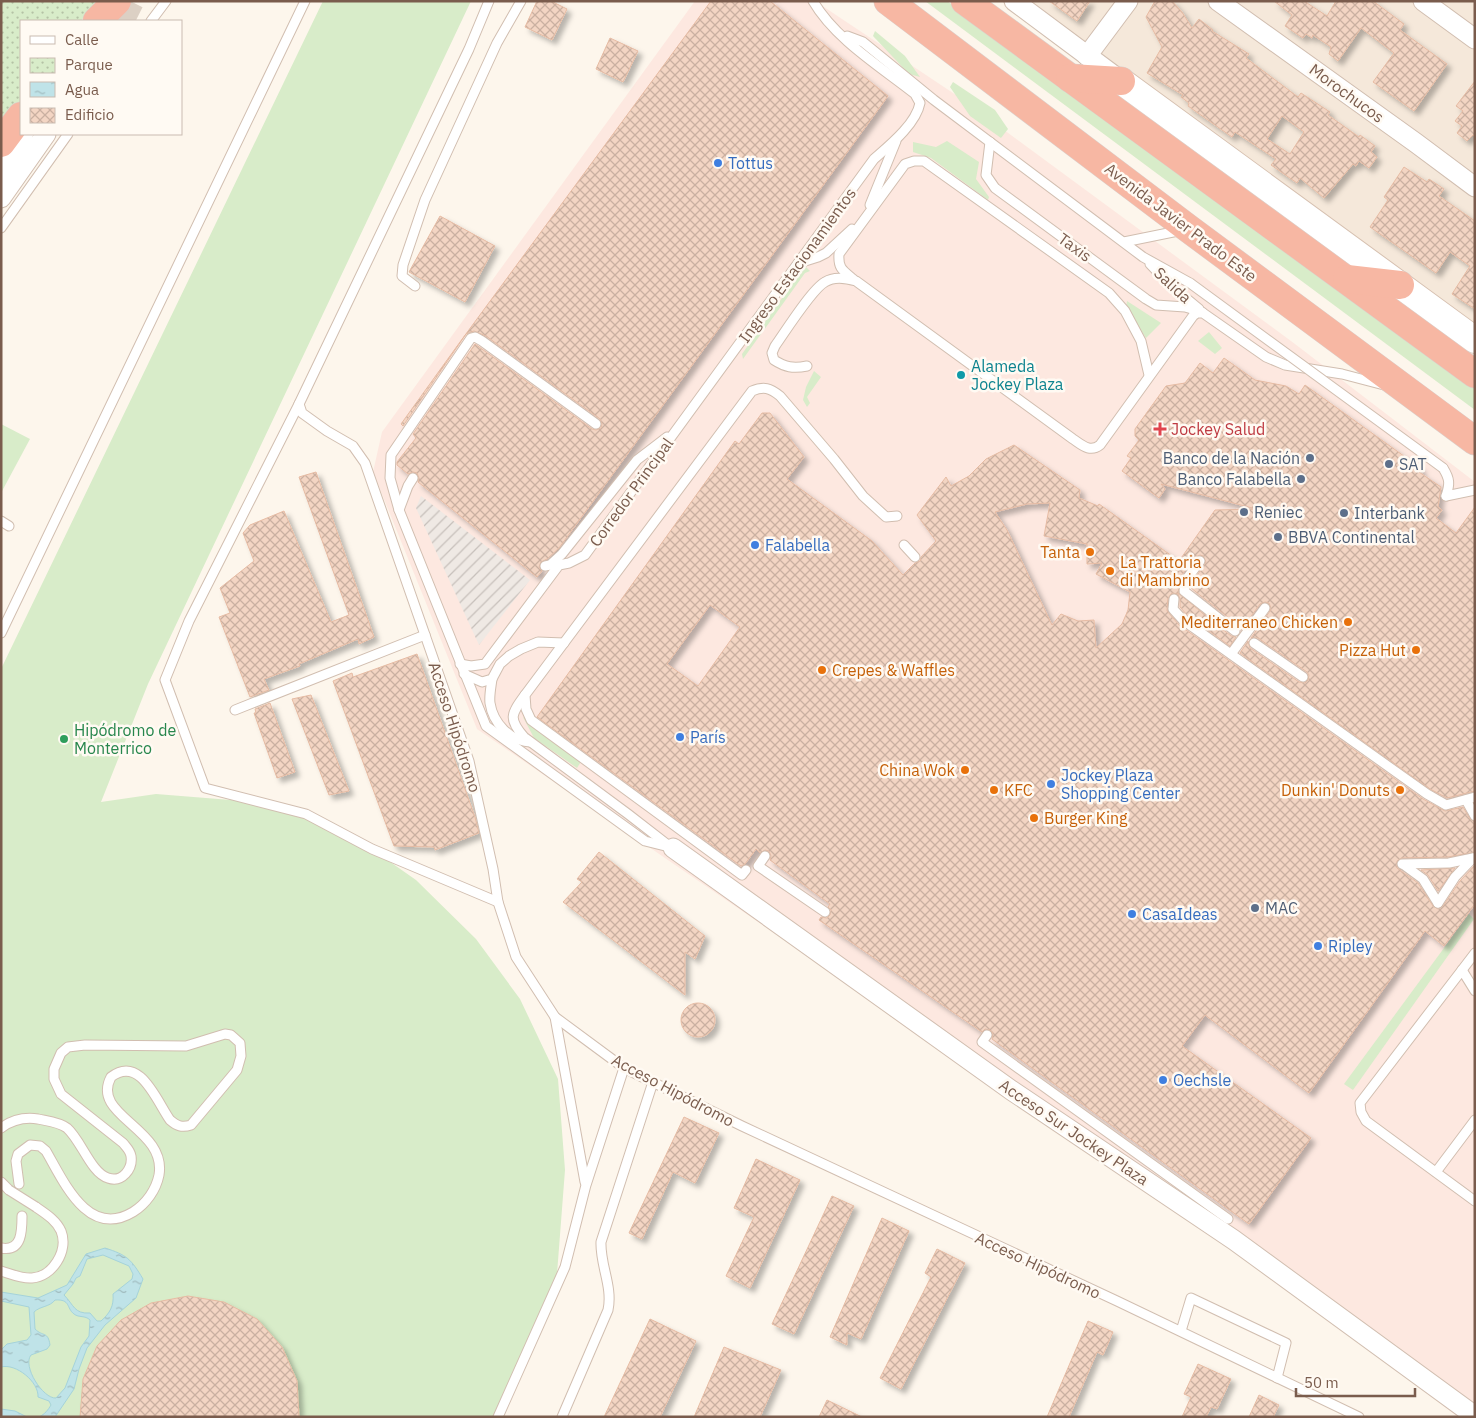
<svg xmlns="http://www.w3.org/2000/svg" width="1476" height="1418" viewBox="0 0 1476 1418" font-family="'IBM Plex Sans',sans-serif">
	<defs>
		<pattern id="industrial-furrows" width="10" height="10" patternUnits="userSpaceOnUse" patternTransform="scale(1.25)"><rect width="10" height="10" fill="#efe9e4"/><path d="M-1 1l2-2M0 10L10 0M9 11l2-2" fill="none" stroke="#c7c0bb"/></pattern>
		<pattern id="park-dots" width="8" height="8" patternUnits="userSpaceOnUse" patternTransform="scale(1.25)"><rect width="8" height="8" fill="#d8ecc9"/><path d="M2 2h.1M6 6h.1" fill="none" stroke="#b4c2a5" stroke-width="1.8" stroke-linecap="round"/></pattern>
		<pattern id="water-ripples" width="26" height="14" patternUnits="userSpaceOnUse" patternTransform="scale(1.25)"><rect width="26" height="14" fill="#bfe3e8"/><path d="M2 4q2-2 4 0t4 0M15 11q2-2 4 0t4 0" fill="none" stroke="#a0bbbe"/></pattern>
		<pattern id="building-cross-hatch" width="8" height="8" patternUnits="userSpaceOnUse" patternTransform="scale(1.25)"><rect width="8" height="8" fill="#f3d5c3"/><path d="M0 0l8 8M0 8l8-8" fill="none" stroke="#cab0a1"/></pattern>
		<filter id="shadow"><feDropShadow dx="4.5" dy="4.5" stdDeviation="2.5" flood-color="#0004"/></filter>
	</defs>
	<rect width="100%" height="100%" fill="#fdf6ec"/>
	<polygon fill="#f5e8da" points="1005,1 1475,1 1475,347 1037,27"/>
	<polygon fill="#fde8e0" points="695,1 815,1 962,99 1295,344 1475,482 1475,1417 1458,1417 1245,1256 477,729 373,472 382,432"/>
	<polygon fill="url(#industrial-furrows)" points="421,496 530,580 479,645 416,508"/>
	<g fill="#d8ecc9">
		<polygon points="323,1 471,1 148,684 101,802 156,794 257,802 343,829 416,880 476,939 520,999 558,1079 565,1170 556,1287 493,1417 1,1417 1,669"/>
		<polygon points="925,1 947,1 1475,384 1475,410"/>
		<polygon points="875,31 905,56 920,77 909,74 873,36"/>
		<polygon points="953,82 995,110 1008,129 1001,138 970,116 950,87"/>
		<polygon points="947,141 979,162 976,179 989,197 988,200 931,158 913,152 913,142 936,147"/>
		<polygon points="805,266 810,271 805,273 743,359 742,354"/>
		<polygon points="1127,301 1161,323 1146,338 1126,308"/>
		<polygon points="1209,332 1222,348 1215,354 1198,341"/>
		<polygon points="814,371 821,377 807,397 810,403 807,407 803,400 806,387"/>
		<polygon points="1,424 30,439 1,493"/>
		<polygon points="523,717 582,760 577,768 534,738"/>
		<polygon points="1469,914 1474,919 1353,1090 1344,1084"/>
	</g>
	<polygon fill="url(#park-dots)" points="2,1 96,1 81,21 21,21 21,102 1,129"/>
	<g fill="url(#water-ripples)" stroke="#a5d3da" fill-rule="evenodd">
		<path d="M105 1248C127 1255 131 1259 143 1279L136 1298 105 1325 87 1348 79 1369 74 1389 55 1417H39C45 1414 48 1410 51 1405L49 1401 38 1397C39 1382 16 1363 1 1367V1350L7 1344 27 1340 31 1335 29 1307 1 1301V1292L38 1298 67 1285 86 1254ZM103 1255 129 1266 133 1274 132 1279 113 1294C114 1306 110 1313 101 1321H97L90 1313C74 1314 74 1305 64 1295L73 1284 76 1278 80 1276 87 1259ZM55 1300C71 1299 66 1308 74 1314 79 1318 85 1315 90 1320L89 1336 81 1347 65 1388 56 1398C43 1399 22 1366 31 1355L47 1349 50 1345C48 1331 43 1337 35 1329L34 1312C40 1306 50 1307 55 1300Z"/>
		<polygon points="1,1409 15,1411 27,1417 3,1417 1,1416"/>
	</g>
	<g fill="url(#building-cross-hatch)" stroke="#e6bba3" fill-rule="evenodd" filter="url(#shadow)">
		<polygon points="537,1 551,1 567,9 552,40 525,27"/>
		<polygon points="711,1 770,1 888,96 559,548 547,559 541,562 539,567 542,571 537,577 418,482 419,478 417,473 413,472 408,474 397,465 397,462 416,438 413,434 475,344 592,429 596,430 601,428 602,424 600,419 486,336 474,331 466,334 403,426 401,424 460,342"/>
		<polygon points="1049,1 1090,1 1077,21"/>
		<path d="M1155 1H1172L1182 12 1192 28 1199 19 1213 30 1212 31 1249 54 1246 58 1298 97 1301 93 1330 112 1328 115 1359 137 1360 135 1375 146 1371 152 1377 157 1369 168 1359 161 1356 166 1353 164 1324 198 1300 178 1297 183 1271 165 1276 159 1235 132 1232 137 1188 106 1189 103 1181 97 1183 95 1147 73 1162 47 1146 17ZM1282 116 1304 132 1290 154 1267 139Z"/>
		<polygon points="1274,1 1304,1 1327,16 1336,1 1373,1 1404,24 1400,30 1447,64 1414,111 1373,82 1394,53 1361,28 1338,61 1329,54 1331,47 1313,35 1312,38 1306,34 1303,38 1285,26 1292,15"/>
		<polygon points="610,38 638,51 623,82 596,69"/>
		<polygon points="1475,81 1475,137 1473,135 1467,141 1457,133 1462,126 1455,121 1463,111 1456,106"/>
		<polygon points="1404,167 1427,182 1429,179 1444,189 1439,196 1475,221 1475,309 1452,294 1470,266 1450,252 1436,273 1370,227 1388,200 1384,197"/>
		<polygon points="440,216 495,246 465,302 409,272"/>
		<path d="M1224 358 1255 380 1286 386 1299 394 1305 385 1422 469 1419 472 1441 487 1438 507 1442 510 1436 518 1456 533 1475 507V791L1447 798 1430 789 1240 653 1248 641 1250 648 1299 682 1305 683 1308 680 1309 675 1307 672 1258 638H1251L1270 611 1271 608 1269 603 1265 602 1260 604 1241 630 1239 626 1191 588 1192 583 1206 562 1203 556 1200 555 1195 557 1181 576 1178 593 1231 636 1236 637 1230 646 1187 615 1180 607V599L1178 594 1172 593 1168 598 1167 611 1179 625 1423 799 1445 811 1463 807 1470 819 1475 822V852L1448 857 1402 858 1397 861V868L1418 883 1433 906 1438 909 1443 906 1460 881 1475 865V904L1444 946 1425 931 1309 1093 1205 1015 1182 1046 1311 1138 1249 1224 992 1039 993 1033 990 1030 985 1029 982 1032 819 920 821 917 827 918 830 915 831 910 828 907 830 904 770 860 771 856 769 851 765 850 760 853 756 849 745 864 741 866 537 717 735 441 739 444 762 413H770L804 457 787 479 872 541 903 575 915 563 920 561 921 557 936 541 917 515 946 477 951 486 969 476 986 459 1014 445 1080 490 1079 498 1098 506 1099 504 1179 561 1215 510 1256 509 1161 484 1165 489 1159 498 1122 471 1131 458 1127 456 1139 440 1135 436V429L1166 386 1185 383 1200 363 1213 373ZM1050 503 1044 536 1087 544V564L1102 563 1096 574 1130 592 1128 610 1122 624 1096 648 1094 620 1078 621 1061 614 1052 625 1007 530 995 512 1027 504ZM710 605 740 627 698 686 667 664Z"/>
		<polygon points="316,472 374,637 359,644 358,639 299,664 300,666 264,679 269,690 250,697 219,617 230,613 220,588 254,561 243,533 250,525 284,511 331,622 349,615 299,477"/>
		<polygon points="417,654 475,817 479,833 435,850 434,847 394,846 333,681 352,673 353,677"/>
		<polygon points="311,695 349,791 329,795 292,699"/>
		<polygon points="270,703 295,772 277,778 254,713 256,713 255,709"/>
		<polygon points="599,852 705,936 695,959 685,952 685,995 563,902 582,882 577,879"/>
		<polygon points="1455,868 1438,891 1428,875 1421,870"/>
		<circle cx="698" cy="1020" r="17"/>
		<polygon points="684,1117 719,1133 695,1183 673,1172 642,1239 629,1233"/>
		<polygon points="756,1159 800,1180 750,1288 726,1276 754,1217 734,1208"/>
		<polygon points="832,1196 854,1206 794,1334 772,1324"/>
		<polygon points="882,1218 909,1231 861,1339 847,1333 847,1345 830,1337"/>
		<polygon points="937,1249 965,1263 901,1389 880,1378 931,1277 925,1273"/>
		<polygon points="188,1296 224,1302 257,1319 282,1347 297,1381 299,1417 80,1417 83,1379 97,1346 121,1320 151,1303"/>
		<polygon points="650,1319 696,1341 660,1417 604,1417"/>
		<polygon points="1088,1321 1113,1332 1103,1355 1097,1352 1069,1417 1047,1417"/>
		<polygon points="724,1347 781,1370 760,1417 694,1417"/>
		<polygon points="1198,1364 1231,1379 1217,1409 1211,1407 1206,1417 1182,1417 1191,1397 1184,1394"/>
		<polygon points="1259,1395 1279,1405 1273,1417 1249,1417"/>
		<polygon points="827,1400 862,1417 819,1417"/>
	</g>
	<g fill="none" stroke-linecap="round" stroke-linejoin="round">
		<polyline stroke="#dcd0c4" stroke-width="28" stroke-dasharray="28 14" stroke-linecap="butt" points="120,21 130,1"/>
		<defs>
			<g id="lane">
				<polyline points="489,1 469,49 299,404 189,621 165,680 205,788 306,814 372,849 498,902"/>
				<polyline points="151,21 166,1"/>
				<polyline points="847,36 863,42 934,100 1143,257 1190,283"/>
				<polyline points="990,142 986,175 995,188 1146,299 1156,305 1185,307 1202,312"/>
				<polyline points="870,205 896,141"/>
				<polyline points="1,228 68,134"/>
				<polyline points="1124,242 1183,230"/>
				<polyline points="799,263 818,257 826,253 852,229"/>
				<polyline points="1150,264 1170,285 1199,309"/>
				<path d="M853 279C842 270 838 268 839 254L905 164 914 161H924L1109 293 1125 311 1141 341 1149 375"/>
				<polyline points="415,286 402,276 403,265 425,200 497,43 521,1"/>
				<path d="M807 366C793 369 785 367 774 360L772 353 775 346C785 332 812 289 825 282 834 276 846 278 856 281L1073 439C1082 445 1090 453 1100 445L1193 316 1197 313H1203L1266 357 1285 365 1342 374 1384 385"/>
				<polyline points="299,404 302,413 327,431 353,446 365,463 469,761 493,869 498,902 516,957 555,1017 624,1068 742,1126 1117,1301 1359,1417"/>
				<polyline points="596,424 482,341 475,337 471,338 391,455 390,478 399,510 486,726 645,841 673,848"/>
				<path d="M1443 468C1450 479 1450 484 1446 496"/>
				<polyline points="1446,496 1475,490"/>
				<polyline points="399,510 408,486 413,478"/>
				<polyline points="1,521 9,526"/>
				<polyline points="904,545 915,557"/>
				<polyline points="1200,561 1186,580 1184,591 1235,631"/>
				<polyline points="545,566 550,565 562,554 637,460 667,437"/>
				<polyline points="1174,599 1173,609 1183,620 1427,794 1446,805 1475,797"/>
				<polyline points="1,633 305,1"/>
				<polyline points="1254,643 1303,677"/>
				<polyline points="1231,654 1265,608"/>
				<path d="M460 664 471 666 485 664 559 565 569 563 585 555 874 159C890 145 916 124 920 103L915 94C881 67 835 39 813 1"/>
				<polyline points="464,674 482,682 492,679 500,664 509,656 521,649 538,642 564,643"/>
				<path d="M492 679C491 687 489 696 490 703 493 723 510 741 530 742"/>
				<path d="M525 695C511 714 508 719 524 737L628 814 668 845"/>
				<polyline points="235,710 425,635"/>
				<polyline points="1466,800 1475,816"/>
				<polyline points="765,856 758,866 825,912"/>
				<polyline points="1402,864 1449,863 1473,858"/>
				<polyline points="1404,865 1423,879 1438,903"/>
				<path d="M746 870 742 875 531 720 526 709 525 695 752 391C764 386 770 388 780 396L834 459 863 496 886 517 897 516"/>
				<polyline points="1438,903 1455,877 1473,858"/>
				<polyline points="1462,970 1475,953"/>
				<polyline points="1475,991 1462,970 1360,1103 1361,1112 1366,1121 1475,1201"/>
				<polyline points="555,1017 585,1182"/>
				<polyline points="987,1035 982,1042 1228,1219"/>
				<path d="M1 1128C12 1120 25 1117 38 1119 47 1121 59 1122 67 1128 81 1140 91 1173 108 1178 122 1183 133 1169 131 1156 130 1150 126 1147 123 1143L61 1094 54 1079V1069L61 1053 68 1047 85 1045 186 1046 225 1034 231 1035 240 1043 241 1056 237 1070 191 1125C182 1128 177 1126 170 1120 156 1100 140 1055 111 1077 90 1116 167 1128 159 1175 156 1190 146 1204 133 1212 88 1239 64 1182 46 1151L40 1146 30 1145 18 1154 16 1161 19 1184"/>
				<polyline points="1436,1172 1475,1120"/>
				<polyline points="1,1182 9,1190"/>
				<path d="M1 1248C22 1252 22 1231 22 1216"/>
				<path d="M1 1271C11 1274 22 1279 32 1278 52 1277 69 1251 61 1231 56 1220 46 1214 36 1207"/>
				<polyline points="1181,1331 1191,1298 1286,1343 1277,1378"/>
				<polyline points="498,1417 565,1267 586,1185 624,1068"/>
				<path d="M562 1417 608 1310C613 1287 600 1265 601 1242L653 1082"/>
			</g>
			<g id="street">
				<polyline points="1014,1 1120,80"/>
				<polyline points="1218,1 1416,143 1475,187"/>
				<polyline points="1423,1 1475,39"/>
				<polyline points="1087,56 1128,1"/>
				<polyline points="1,198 46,134"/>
				<polyline points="673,848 1011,1090 1234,1240 1475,1416"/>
			</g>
			<g id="secondary">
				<polyline points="1121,81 1475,340"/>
				<polyline points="1,170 15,149 21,130"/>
			</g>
			<g id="highway">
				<polyline points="888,1 1189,229 1475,441"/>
				<polyline points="965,1 1475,374"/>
				<polyline points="97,21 117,1"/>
				<polyline points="1070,78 1121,81"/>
				<polyline points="1,143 21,116"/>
				<polyline points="1347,279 1400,285"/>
			</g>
		</defs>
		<use href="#lane" stroke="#d1beb0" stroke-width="11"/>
		<use href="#street" stroke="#d1beb0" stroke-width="21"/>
		<use href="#secondary" stroke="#d6c0b0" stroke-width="28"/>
		<use href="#highway" stroke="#dad1cd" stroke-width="29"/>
		<use href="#lane" stroke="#fff" stroke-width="9"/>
		<use href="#street" stroke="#fff" stroke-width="19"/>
		<use href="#secondary" stroke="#fff" stroke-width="26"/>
		<use href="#highway" stroke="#f7b7a3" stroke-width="28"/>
		<defs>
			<g id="lane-bridge">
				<polyline points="1190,283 1443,468"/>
				<polyline points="9,1190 36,1207"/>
			</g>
		</defs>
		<use href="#lane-bridge" stroke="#d1beb0" stroke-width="11" stroke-linecap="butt"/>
		<use href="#lane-bridge" stroke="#fff" stroke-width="9"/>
	</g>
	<g fill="#3f7fe0" stroke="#fffaf3" stroke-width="2">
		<circle cx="718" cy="163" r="5"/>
		<circle cx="755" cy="545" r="5"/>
		<circle cx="680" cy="737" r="5"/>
		<circle cx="1051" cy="784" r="5"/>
		<circle cx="1132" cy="914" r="5"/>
		<circle cx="1318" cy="946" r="5"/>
		<circle cx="1163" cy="1080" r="5"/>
	</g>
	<circle fill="#0f9aa8" stroke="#fffaf3" stroke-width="2" cx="961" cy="375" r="5"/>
	<path fill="#e0444e" stroke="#fffaf3" stroke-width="2" d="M1157.5 421.5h5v5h5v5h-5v5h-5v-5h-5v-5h5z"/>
	<g fill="#5c6f8a" stroke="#fffaf3" stroke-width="2">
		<circle cx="1310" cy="458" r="5"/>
		<circle cx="1389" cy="464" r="5"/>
		<circle cx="1301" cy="479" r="5"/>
		<circle cx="1244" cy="512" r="5"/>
		<circle cx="1344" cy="513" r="5"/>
		<circle cx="1278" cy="537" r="5"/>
		<circle cx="1255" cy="908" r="5"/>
	</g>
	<g fill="#e8710a" stroke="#fffaf3" stroke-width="2">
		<circle cx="1090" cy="552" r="5"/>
		<circle cx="1110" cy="571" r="5"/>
		<circle cx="1348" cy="622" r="5"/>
		<circle cx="1416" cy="650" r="5"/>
		<circle cx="822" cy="670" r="5"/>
		<circle cx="965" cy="770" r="5"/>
		<circle cx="994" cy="790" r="5"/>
		<circle cx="1400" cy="790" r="5"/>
		<circle cx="1034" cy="818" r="5"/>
	</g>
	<circle fill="#2e9e5b" stroke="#fffaf3" stroke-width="2" cx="64" cy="739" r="5"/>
	<g text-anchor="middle" stroke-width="5" stroke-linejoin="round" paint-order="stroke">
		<g font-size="16" fill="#7a5c4d" stroke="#fffaf3">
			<text transform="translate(1347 93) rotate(36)" y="6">Morochucos</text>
			<text transform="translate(1181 222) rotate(37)" y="6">Avenida Javier Prado Este</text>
			<text transform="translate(1075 247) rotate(36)" y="6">Taxis</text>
			<text transform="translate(797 265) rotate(-54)" y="6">Ingreso Estacionamientos</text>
			<text transform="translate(1173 285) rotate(43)" y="6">Salida</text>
			<text transform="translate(631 492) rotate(-54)" y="6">Corredor Principal</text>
			<text transform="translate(455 727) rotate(72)" y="6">Acceso Hipódromo</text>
			<text transform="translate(673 1090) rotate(28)" y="6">Acceso Hipódromo</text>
			<text transform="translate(1074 1132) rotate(34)" y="6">Acceso Sur Jockey Plaza</text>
			<text transform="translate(1038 1265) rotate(25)" y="6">Acceso Hipódromo</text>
		</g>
		<g font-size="16" fill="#366cbe" stroke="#fffaf3" text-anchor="start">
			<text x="728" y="169">Tottus</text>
			<text x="765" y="551">Falabella</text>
			<text x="690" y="743">París</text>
			<text x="1061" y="781">Jockey Plaza<tspan x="1061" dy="18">Shopping Center</tspan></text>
			<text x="1142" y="920">CasaIdeas</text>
			<text x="1328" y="952">Ripley</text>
			<text x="1173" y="1086">Oechsle</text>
		</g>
		<g font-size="16" fill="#0d838f" stroke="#fffaf3" text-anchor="start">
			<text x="971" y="372">Alameda<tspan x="971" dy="18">Jockey Plaza</tspan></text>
		</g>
		<g font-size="16" fill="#be3a42" stroke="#fffaf3" text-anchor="start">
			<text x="1171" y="435">Jockey Salud</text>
		</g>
		<g font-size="16" fill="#4e5e75" stroke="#fffaf3" text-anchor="start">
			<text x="1300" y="464" text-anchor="end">Banco de la Nación</text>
			<text x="1399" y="470">SAT</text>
			<text x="1291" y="485" text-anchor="end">Banco Falabella</text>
			<text x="1254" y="518">Reniec</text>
			<text x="1354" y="519">Interbank</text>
			<text x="1288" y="543">BBVA Continental</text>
			<text x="1265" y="914">MAC</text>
		</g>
		<g font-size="16" fill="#c56008" stroke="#fffaf3" text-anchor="end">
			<text x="1080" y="558">Tanta</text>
			<text x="1120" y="568" text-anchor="start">La Trattoria<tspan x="1120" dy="18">di Mambrino</tspan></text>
			<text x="1338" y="628">Mediterraneo Chicken</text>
			<text x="1406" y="656">Pizza Hut</text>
			<text x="832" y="676" text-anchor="start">Crepes &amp; Waffles</text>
			<text x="955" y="776">China Wok</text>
			<text x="1004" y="796" text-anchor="start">KFC</text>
			<text x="1390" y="796">Dunkin' Donuts</text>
			<text x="1044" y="824" text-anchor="start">Burger King</text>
		</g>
		<g font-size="16" fill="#27864d" stroke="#fffaf3" text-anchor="start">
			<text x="74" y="736">Hipódromo de<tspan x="74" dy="18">Monterrico</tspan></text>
		</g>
	</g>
	<rect width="1476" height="1418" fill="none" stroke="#7a5c4d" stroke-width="5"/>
	<rect x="20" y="20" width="162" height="115" fill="#fffaf3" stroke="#cabbb1"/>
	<rect x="30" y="36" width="25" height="8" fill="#ffffff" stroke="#cabbb1"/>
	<text x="65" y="45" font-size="15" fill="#7a5c4d">Calle</text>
	<rect x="30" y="58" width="25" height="15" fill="url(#park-dots)" stroke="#cabbb1"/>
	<text x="65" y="70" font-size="15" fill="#7a5c4d">Parque</text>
	<rect x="30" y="82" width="25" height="15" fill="url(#water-ripples)" stroke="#cabbb1"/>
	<text x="65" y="95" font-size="15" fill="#7a5c4d">Agua</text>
	<rect x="30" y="108" width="25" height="15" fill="url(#building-cross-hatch)" stroke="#cabbb1"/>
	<text x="65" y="120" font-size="15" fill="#7a5c4d">Edificio</text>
	<path d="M1296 1388v8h119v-8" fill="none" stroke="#7a5c4d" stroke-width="2.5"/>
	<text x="1304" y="1388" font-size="15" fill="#7a5c4d" stroke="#fffaf3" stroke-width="4" paint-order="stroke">50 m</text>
</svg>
